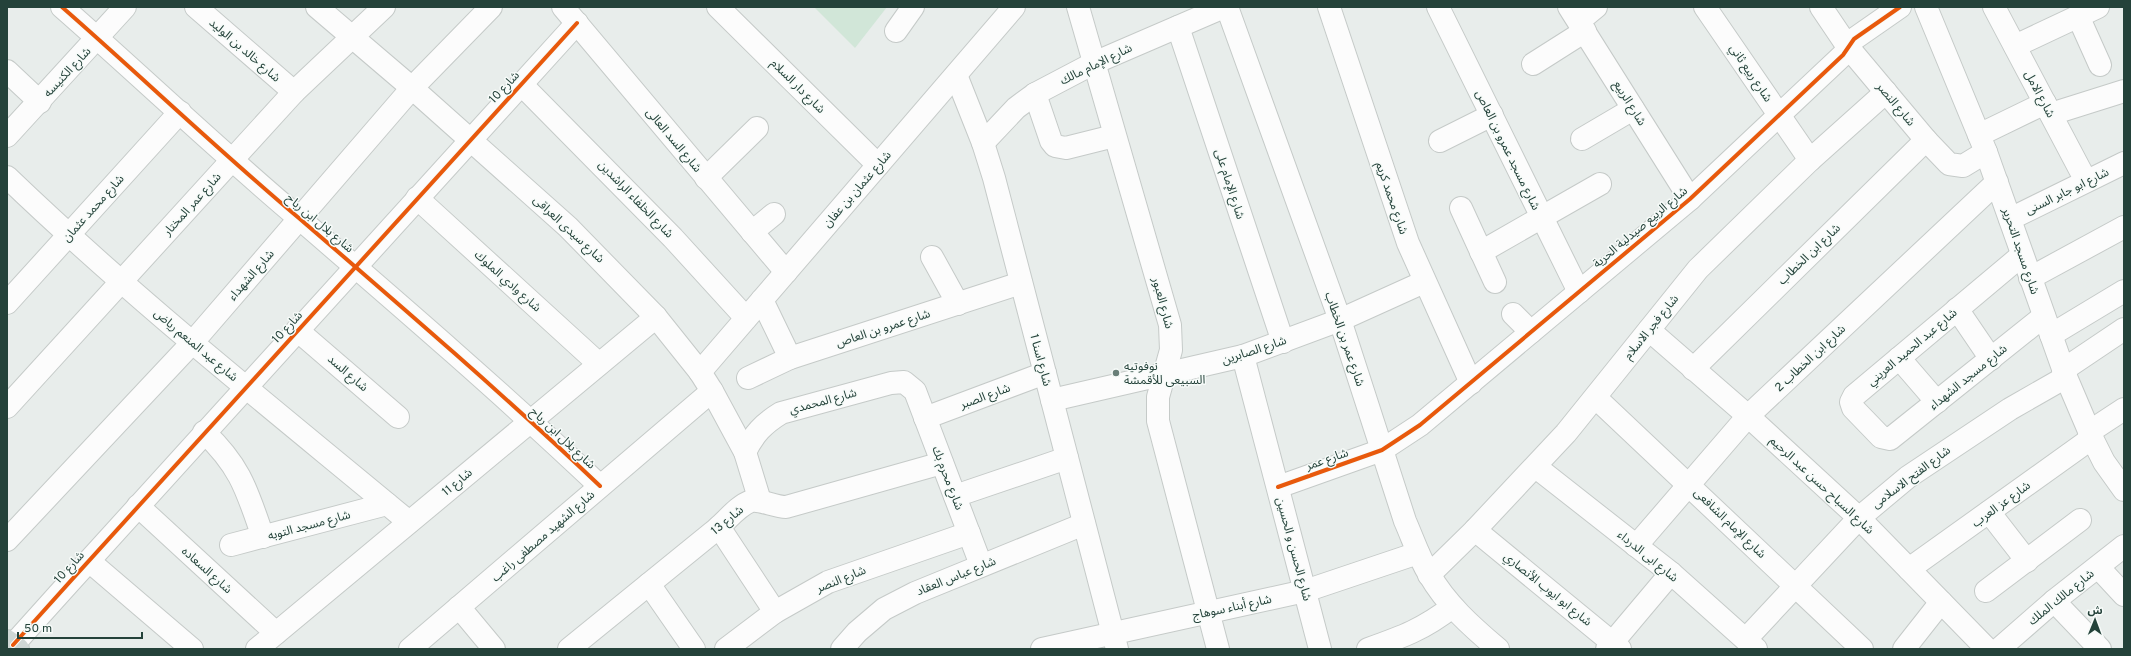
<svg xmlns="http://www.w3.org/2000/svg" width="2131" height="656" viewBox="0 0 2131 656" font-family="Overpass,'Noto Sans Arabic',sans-serif">
	<rect width="100%" height="100%" fill="#e8edeb"/>
	<polygon fill="#d1e6d8" points="814,7 887,7 855,48"/>
	<g fill="none" stroke-linecap="round" stroke-linejoin="round">
		<defs>
			<g id="minor">
				<path d="M62 7C142 77 219 151 300 219 402 307 503 394 600 486"/>
				<polyline points="196,7 294,92"/>
				<polyline points="317,7 412,88 568,227 656,317 700,372 712,391 745,452 760,501"/>
				<polyline points="563,7 786,272"/>
				<polyline points="718,7 878,165"/>
				<polyline points="1078,7 1170,325 1171,350 1158,397 1158,421 1218,649"/>
				<path d="M1227 7 1340 320 1405 521C1413 539 1419 558 1429 574 1446 604 1472 627 1498 649"/>
				<polyline points="1329,7 1408,243 1471,383"/>
				<polyline points="1438,7 1579,292"/>
				<polyline points="1569,7 1690,199"/>
				<polyline points="1705,7 1810,160"/>
				<polyline points="1821,7 1848,47 1926,140 1949,164 1963,166 1986,152"/>
				<polyline points="1926,7 1986,152 2066,377 2092,438 2104,462 2124,490"/>
				<polyline points="1994,7 2086,181"/>
				<polyline points="2078,16 2100,65"/>
				<polyline points="1579,21 1596,7"/>
				<polyline points="1178,27 1283,342"/>
				<polyline points="896,31 913,7"/>
				<polyline points="2015,46 2098,7"/>
				<polyline points="1533,64 1585,31"/>
				<polyline points="7,71 40,102"/>
				<polyline points="956,75 983,143 994,178 1117,649"/>
				<polyline points="521,84 673,238 746,318"/>
				<polyline points="1035,94 1051,141 1055,146 1066,148 1114,136"/>
				<polyline points="2051,114 2124,91"/>
				<polyline points="1979,135 2045,103"/>
				<polyline points="7,136 125,7"/>
				<polyline points="1582,139 1633,109"/>
				<polyline points="1440,141 1492,115"/>
				<polyline points="983,143 1016,108 1035,94 1094,63 1224,7"/>
				<path d="M7 177C135 300 273 409 409 522"/>
				<polyline points="706,178 757,128"/>
				<polyline points="417,198 599,364"/>
				<polyline points="1461,208 1495,282"/>
				<polyline points="2010,219 2124,163"/>
				<polyline points="752,232 774,214"/>
				<polyline points="1481,252 1600,184"/>
				<polyline points="2022,255 1854,396 1851,402 1853,408 1881,437 1890,439 2044,316"/>
				<polyline points="932,257 958,304"/>
				<polyline points="2030,278 2124,227"/>
				<polyline points="762,300 790,358"/>
				<polyline points="7,303 180,112"/>
				<polyline points="1957,309 1991,359"/>
				<polyline points="1513,314 1531,332"/>
				<polyline points="297,330 398,417"/>
				<polyline points="1649,330 1748,416 1859,518 1987,649"/>
				<polyline points="2051,335 2124,291"/>
				<polyline points="1243,356 1320,649"/>
				<polyline points="1899,358 1937,402"/>
				<polyline points="1693,369 1926,140"/>
				<polyline points="2063,370 2124,329"/>
				<polyline points="700,372 1014,7"/>
				<polyline points="748,378 790,358 1021,283"/>
				<polyline points="1596,398 1862,649"/>
				<polyline points="1052,400 1243,356 1340,320 1424,282"/>
				<polyline points="7,407 294,92 384,7"/>
				<polyline points="925,418 1045,373"/>
				<path d="M204 432C241 467 247 491 263 537"/>
				<polyline points="2089,432 2124,409"/>
				<path d="M745 452C754 434 763 424 781 413L891 383 904 382 915 391 981 565"/>
				<polyline points="1536,467 1671,573 1756,649"/>
				<polyline points="1278,487 1382,450 1420,425 1690,199 1843,55 1854,39 1900,7"/>
				<polyline points="955,496 1067,458"/>
				<polyline points="138,506 276,633"/>
				<polyline points="1989,512 2027,561"/>
				<polyline points="719,527 775,612"/>
				<polyline points="1475,530 1620,649"/>
				<polyline points="7,540 192,343 412,88 491,7"/>
				<polyline points="231,545 387,504"/>
				<polyline points="1636,546 1748,416 1997,182"/>
				<polyline points="89,561 192,649"/>
				<polyline points="2098,567 2124,595"/>
				<polyline points="1909,569 2092,438"/>
				<polyline points="1429,575 1475,530 1566,433 1698,269 1810,160 1886,92"/>
				<polyline points="649,584 694,649"/>
				<polyline points="1986,591 2080,520"/>
				<polyline points="2054,601 2100,649"/>
				<polyline points="459,607 494,649"/>
				<polyline points="1746,639 1859,518 1908,477 2010,409 2066,377"/>
				<path d="M13 645C200 437 388 230 577 23"/>
				<polyline points="257,649 656,317"/>
				<polyline points="410,649 712,391"/>
				<path d="M569 649C617 610 665 571 713 532 725 523 737 506 751 501 760 499 775 507 786 507L942 463"/>
				<polyline points="726,649 775,612 828,582 969,533"/>
				<polyline points="842,649 857,632 884,609 915,593 1084,524"/>
				<polyline points="1042,649 1305,591 1418,553"/>
				<path d="M1368 649C1402 637 1424 629 1452 607"/>
				<polyline points="1607,649 1671,573"/>
				<polyline points="1904,649 1941,602"/>
				<polyline points="1999,649 2054,601 2124,546"/>
			</g>
			<polyline id="major" points="7,641 18,649"/>
		</defs>
		<use href="#minor" stroke="#c5cac8" stroke-width="24"/>
		<use href="#major" stroke="#c3ccc9" stroke-width="24"/>
		<use href="#minor" stroke="#fcfcfc" stroke-width="22"/>
		<use href="#major" stroke="#cfd7d5" stroke-width="22"/>
		<defs>
			<g id="cycleway">
				<path d="M62 7C142 77 219 151 300 219 402 307 503 394 600 486"/>
				<polyline points="1278,487 1382,450 1420,425 1690,199 1843,55 1854,39 1900,7"/>
				<path d="M13 645C200 437 388 230 577 23"/>
			</g>
		</defs>
		<use href="#cycleway" stroke="#f7fbf9" stroke-width="6"/>
		<use href="#cycleway" stroke="#e8590c" stroke-width="4"/>
	</g>
	<circle fill="#697e78" stroke="#f7fbf9" stroke-width="1.5" cx="1116" cy="373" r="4"/>
	<g text-anchor="middle" stroke-width="3" stroke-linejoin="round" paint-order="stroke">
		<g font-size="12" fill="#24423a" stroke="#f7fbf9">
			<text transform="translate(245 50) rotate(41)" y="4">شارع خالد بن الوليد</text>
			<text transform="translate(1096 64) rotate(-26)" y="4">شارع الإمام مالك</text>
			<text transform="translate(67 72) rotate(-47)" y="4">شارع الكنيسه</text>
			<text transform="translate(1751 73) rotate(56)" y="4">شارع ربيع ثاني</text>
			<text transform="translate(798 86) rotate(45)" y="4">شارع دار السلام</text>
			<text transform="translate(504 87) rotate(-47)" y="4">شارع 10</text>
			<text transform="translate(2040 94) rotate(62)" y="4">شارع الامل</text>
			<text transform="translate(1630 103) rotate(58)" y="4">شارع الربيع</text>
			<text transform="translate(1896 104) rotate(50)" y="4">شارع النصر</text>
			<text transform="translate(674 140) rotate(50)" y="4">شارع السد العالى</text>
			<text transform="translate(1508 150) rotate(64)" y="4">شارع مسجد عمرو بن العاص</text>
			<text transform="translate(1230 184) rotate(72)" y="4">شارع الإمام على</text>
			<text transform="translate(857 189) rotate(-49)" y="4">شارع عثمان بن عفان</text>
			<text transform="translate(2067 191) rotate(-26)" y="4">شارع ابو جابر السنى</text>
			<text transform="translate(1392 198) rotate(71)" y="4">شارع محمد كريم</text>
			<text transform="translate(636 199) rotate(46)" y="4">شارع الخلفاء الراشدين</text>
			<text transform="translate(192 204) rotate(-48)" y="4">شارع عمر المختار</text>
			<text transform="translate(93 208) rotate(-48)" y="4">شارع محمد عثمان</text>
			<text transform="translate(320 223) rotate(40)" y="4">شارع بلال ابن رباح</text>
			<text transform="translate(1640 227) rotate(-40)" y="4">شارع الربيع صيدلية الحرية</text>
			<text transform="translate(569 229) rotate(43)" y="4">شارع سيدى العراقى</text>
			<text transform="translate(2021 251) rotate(71)" y="4">شارع مسجد التحرير</text>
			<text transform="translate(1809 254) rotate(-44)" y="4">شارع ابن الخطاب</text>
			<text transform="translate(251 275) rotate(-49)" y="4">شارع الشهداء</text>
			<text transform="translate(508 281) rotate(42)" y="4">شارع وادي الملوك</text>
			<text transform="translate(1163 303) rotate(75)" y="4">شارع العبور</text>
			<text transform="translate(287 327) rotate(-47)" y="4">شارع 10</text>
			<text transform="translate(1651 327) rotate(-51)" y="4">شارع فجر الاسلام</text>
			<text transform="translate(883 328) rotate(-18)" y="4">شارع عمرو بن العاص</text>
			<text transform="translate(1345 339) rotate(71)" y="4">شارع عمر بن الخطاب</text>
			<text transform="translate(196 345) rotate(40)" y="4">شارع عبد المنعم رياض</text>
			<text transform="translate(1912 347) rotate(-40)" y="4">شارع عبد الحميد العريني</text>
			<text transform="translate(1254 350) rotate(-18)" y="4">شارع الصابرين</text>
			<text transform="translate(1810 358) rotate(-43)" y="4">شارع ابن الخطاب 2</text>
			<text transform="translate(1041 360) rotate(75)" y="4">شارع اسنا 1</text>
			<text transform="translate(348 373) rotate(41)" y="4">شارع السد</text>
			<text transform="translate(1968 377) rotate(-39)" y="4">شارع مسجد الشهداء</text>
			<text transform="translate(985 396) rotate(-20)" y="4">شارع الصبر</text>
			<text transform="translate(823 401) rotate(-15)" y="4">شارع المحمدي</text>
			<text transform="translate(563 438) rotate(43)" y="4">شارع بلال ابن رباح</text>
			<text transform="translate(1327 459) rotate(-19)" y="4">شارع عمر</text>
			<text transform="translate(1911 477) rotate(-37)" y="4">شارع الفتح الاسلامى</text>
			<text transform="translate(948 478) rotate(69)" y="4">شارع محرم بك</text>
			<text transform="translate(457 482) rotate(-40)" y="4">شارع 11</text>
			<text transform="translate(1822 485) rotate(43)" y="4">شارع السباح حسن عبد الرحيم</text>
			<text transform="translate(2001 504) rotate(-36)" y="4">شارع عز العرب</text>
			<text transform="translate(727 520) rotate(-40)" y="4">شارع 13</text>
			<text transform="translate(1730 523) rotate(44)" y="4">شارع الإمام الشافعى</text>
			<text transform="translate(309 525) rotate(-15)" y="4">شارع مسجد التوبه</text>
			<text transform="translate(543 536) rotate(-41)" y="4">شارع الشهيد مصطفى راغب</text>
			<text transform="translate(1294 549) rotate(75)" y="4">شارع الحسن و الحسين</text>
			<text transform="translate(1648 556) rotate(39)" y="4">شارع ابى الدرداء</text>
			<text transform="translate(69 567) rotate(-48)" y="4">شارع 10</text>
			<text transform="translate(207 570) rotate(42)" y="4">شارع السعاده</text>
			<text transform="translate(956 576) rotate(-22)" y="4">شارع عباس العقاد</text>
			<text transform="translate(841 579) rotate(-22)" y="4">شارع النصر</text>
			<text transform="translate(1548 589) rotate(39)" y="4">شارع ابو ايوب الأنصاري</text>
			<text transform="translate(2061 597) rotate(-39)" y="4">شارع مالك الملك</text>
			<text transform="translate(1232 607) rotate(-12)" y="4">شارع أبناء سوهاج</text>
		</g>
		<g font-size="12" fill="#24423a" stroke="#f7fbf9" text-anchor="start">
			<text x="1124" y="370">نوفوتيه<tspan x="1124" dy="14">السبيعى للأقمشة</tspan></text>
		</g>
	</g>
	<rect width="2131" height="656" fill="none" stroke="#24423a" stroke-width="16"/>
	<g transform="translate(2095 620) rotate(1)" stroke="#f7fbf9" stroke-width="3" paint-order="stroke">
	<path d="M0-3L7 15L0 10L-7 15Z" fill="#24423a"/>
	<text y="-6" font-size="11" font-weight="bold" text-anchor="middle" fill="#24423a">ش</text>
	</g>
	<path d="M18 632v6h124v-6" fill="none" stroke="#24423a" stroke-width="2"/>
	<text x="24" y="632" font-size="12" fill="#24423a" stroke="#f7fbf9" stroke-width="3" paint-order="stroke">50 m</text>
</svg>
